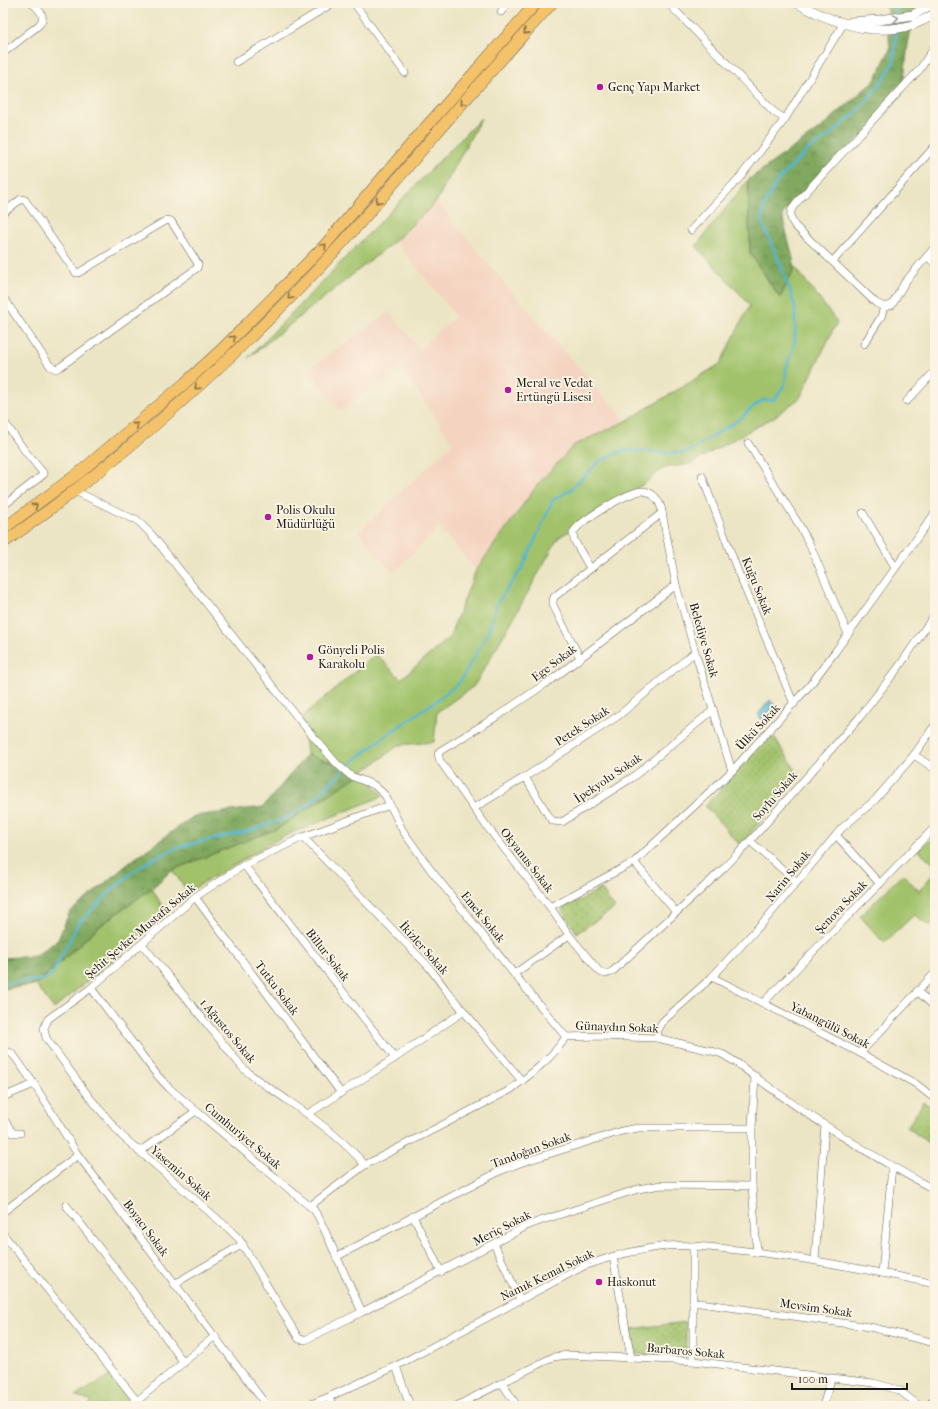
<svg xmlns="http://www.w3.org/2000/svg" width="938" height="1409" viewBox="0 0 938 1409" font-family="'IM FELL French Canon',serif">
	<defs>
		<pattern id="forest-crowns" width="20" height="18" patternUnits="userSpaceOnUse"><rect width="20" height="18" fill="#80a85e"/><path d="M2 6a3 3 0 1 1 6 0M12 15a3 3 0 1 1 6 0" fill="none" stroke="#68884d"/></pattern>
		<pattern id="park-dots" width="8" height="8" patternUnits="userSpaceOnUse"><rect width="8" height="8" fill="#a1c26a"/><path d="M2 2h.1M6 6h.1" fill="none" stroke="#8aa65b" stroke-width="1.8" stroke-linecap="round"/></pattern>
		<pattern id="water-ripples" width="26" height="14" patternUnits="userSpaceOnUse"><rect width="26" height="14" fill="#52b6d1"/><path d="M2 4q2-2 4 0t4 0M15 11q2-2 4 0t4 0" fill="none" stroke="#4393a9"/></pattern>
	</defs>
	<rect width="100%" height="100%" fill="#fcf5e5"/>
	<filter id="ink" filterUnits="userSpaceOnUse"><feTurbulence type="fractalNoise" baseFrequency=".025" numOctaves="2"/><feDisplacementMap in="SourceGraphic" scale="8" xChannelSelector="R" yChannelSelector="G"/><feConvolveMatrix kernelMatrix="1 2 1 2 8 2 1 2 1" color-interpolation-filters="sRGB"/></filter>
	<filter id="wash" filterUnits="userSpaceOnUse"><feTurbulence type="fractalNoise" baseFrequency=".012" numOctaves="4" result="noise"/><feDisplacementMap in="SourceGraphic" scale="16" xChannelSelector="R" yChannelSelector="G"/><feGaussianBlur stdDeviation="0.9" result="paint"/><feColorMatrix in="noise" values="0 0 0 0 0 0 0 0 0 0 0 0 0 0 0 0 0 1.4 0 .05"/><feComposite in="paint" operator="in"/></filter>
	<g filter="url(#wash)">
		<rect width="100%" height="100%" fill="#ece5c5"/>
		<polygon fill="#f4d3c0" points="436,202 519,300 626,421 574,445 538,484 476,570 439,527 393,573 359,532 453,443 399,365 341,412 309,369 389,312 420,349 456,316 395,241"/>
		<g fill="#a1c26a" stroke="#5e6f43">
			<polygon points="481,118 436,202 395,241 248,358"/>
			<polygon points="748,180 750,253 779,297 795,267 837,322 800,398 774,417 690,464 664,468 641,486 558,538 513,619 474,686 437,712 434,742 399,745 363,772 383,796 280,838 188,892 172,870 279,828 362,772 307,755 303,716 376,654 401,679 449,638 476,570 538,484 574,445 626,421 720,364 750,305 696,246"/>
			<polygon points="935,836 935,865 918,850"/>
			<polygon points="935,872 935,921 930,926 914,915 884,943 860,916 903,874 919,891"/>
			<polygon points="152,888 167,915 54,1009 36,985 96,929"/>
			<polygon points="111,1375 132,1406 90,1406 91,1401 76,1396"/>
		</g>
		<g fill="url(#forest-crowns)" stroke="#4e623d">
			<polygon points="886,3 917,3 908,44 902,95 871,127 819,175 782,215 795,267 780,298 750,253 748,180 822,127 875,80 890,49"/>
			<polygon points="307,755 363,772 279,828 172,870 152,888 97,928 36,985 3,989 3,958 35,956 58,940 69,913 134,859 194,816 263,807"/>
		</g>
		<g fill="url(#park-dots)" stroke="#5e6f43">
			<polygon points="772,734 800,776 740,845 705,806"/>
			<polygon points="601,889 615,908 577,933 562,911 565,905 574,901 577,902"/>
			<polygon points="924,1102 935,1110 935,1148 907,1127"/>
			<polygon points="686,1322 686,1356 635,1354 631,1329"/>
		</g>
		<polygon fill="url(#water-ripples)" stroke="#376976" points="770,700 777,707 766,720 761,719 758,714"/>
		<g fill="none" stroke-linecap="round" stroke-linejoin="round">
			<g stroke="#52b6d1" stroke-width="2.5">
				<polyline points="896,3 897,14"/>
				<polyline points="3,983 43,980 51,976 78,924 112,890 131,873 154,858 182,846 249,831 281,820 306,807 352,762 388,734 436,701 460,682 488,633 497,603 523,567 553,500 570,490 600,461 624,450 667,453 688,452 741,418 754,406 763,400 774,400 782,389 786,379 786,369 795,341 795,306 784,273 762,222 764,206 779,179 809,149 830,135 859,110 886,76 894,61 897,19"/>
			</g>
		</g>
	</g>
	<g filter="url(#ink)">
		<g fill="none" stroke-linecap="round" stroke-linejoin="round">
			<defs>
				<g id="minor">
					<polyline points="354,3 405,73"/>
					<polyline points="668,3 774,112 785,119"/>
					<polyline points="501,12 507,3"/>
					<path d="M3 53 39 25C47 16 39 10 32 3"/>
					<polyline points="236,62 333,3"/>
					<polyline points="3,213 21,199 25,200 76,273 78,273 167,220 171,221 198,264 197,268 60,367 56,369 50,366 3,297"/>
					<polyline points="691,230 741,176 785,119 844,23"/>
					<polyline points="927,256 935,264"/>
					<polyline points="833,261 935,146"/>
					<path d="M884 307 876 303 795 226C789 217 789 212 796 203L920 69 935 46"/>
					<polyline points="884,307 892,305 905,282 935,247"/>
					<polyline points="864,344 881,317 884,307"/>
					<polyline points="907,401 935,371"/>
					<polyline points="3,420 25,451 44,474 3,506"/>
					<polyline points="748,443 798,523 809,543 848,634"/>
					<polyline points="702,476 738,572 794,704"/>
					<polyline points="75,491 131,518 136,519 151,534 302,723 337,764 351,776 374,785 385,795 403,831 430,869 514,974 566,1037"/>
					<polyline points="863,513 895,567"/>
					<path d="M590 568 574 540 573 533C577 522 631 490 643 491 653 492 658 499 661 507L676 585 695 652 732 771"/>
					<path d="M676 585 554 678 496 717 440 751 438 754 440 761 485 824 550 907 569 935 598 970C603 975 607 975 613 971L723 869 750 841 859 718 898 668 935 614"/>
					<polyline points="580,658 553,605 553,601 554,597 662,513"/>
					<polyline points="914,755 935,769"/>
					<polyline points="525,777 550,818 553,821 562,822 633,777 713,710"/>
					<polyline points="390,805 303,837 244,865 195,897 91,988 48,1019 44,1028 46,1038 90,1098 122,1136 229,1229 239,1239 299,1339 305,1340 362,1312 529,1225 540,1221 638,1189 661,1185 752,1186"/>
					<polyline points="474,808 525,777 618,716 695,652"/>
					<polyline points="836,835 880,884"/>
					<polyline points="303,837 429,967 446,990 522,1081"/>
					<polyline points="750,841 797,882"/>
					<polyline points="634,862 676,912"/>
					<polyline points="244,865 395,1058"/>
					<polyline points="195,897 341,1093"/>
					<polyline points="550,907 634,862 732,771 810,685 835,652 935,513"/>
					<path d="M142 944 242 1067C255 1080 272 1089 287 1100 314 1118 344 1140 365 1165"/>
					<polyline points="514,974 569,935"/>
					<polyline points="712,977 860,1053 916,1084 935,1099"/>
					<polyline points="91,988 157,1075 169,1088 314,1210 319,1218 362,1312"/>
					<polyline points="917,991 935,1007"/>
					<polyline points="763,1003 935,827"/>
					<path d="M566 1037 598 1036 657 1038 712 1051 722 1054 737 1063C799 1111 866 1153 935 1190"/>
					<polyline points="657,1038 658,1030 663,1021 712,977 766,919 842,828 875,800 914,755 935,725"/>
					<polyline points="3,1051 11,1053 15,1057 34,1084 78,1155 267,1406"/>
					<polyline points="860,1053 935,973"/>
					<polyline points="755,1076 752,1128 752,1186 757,1252"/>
					<polyline points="3,1097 34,1084"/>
					<polyline points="308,1114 395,1058 464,1011"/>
					<polyline points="3,1118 13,1133 20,1133"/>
					<polyline points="139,1152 196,1111"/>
					<polyline points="66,1205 128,1285 184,1363"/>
					<path d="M310 1206 365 1165 510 1090C530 1075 552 1058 566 1037"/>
					<polyline points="3,1212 78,1155"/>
					<polyline points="413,1216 441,1272"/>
					<polyline points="3,1234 141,1406"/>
					<polyline points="494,1244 520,1299"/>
					<polyline points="693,1246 693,1361"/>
					<polyline points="613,1256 631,1358"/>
					<polyline points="336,1257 500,1171 520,1163 622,1131 638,1128 752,1128"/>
					<polyline points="815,1260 825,1126"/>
					<polyline points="882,1273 892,1167"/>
					<polyline points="174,1284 243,1244"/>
					<polyline points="693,1302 870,1327 935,1343"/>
					<polyline points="396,1366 410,1406"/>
					<polyline points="502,1383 517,1406"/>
					<polyline points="329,1397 332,1406"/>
					<polyline points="137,1401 215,1336"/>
					<path d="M306 1406 329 1397 396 1366 584 1266C609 1257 639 1249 666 1246 690 1244 714 1248 738 1250 805 1257 870 1270 935 1284"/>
					<polyline points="456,1406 553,1357 569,1355 693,1361 873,1383 899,1390 919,1406"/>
					<polyline points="823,1406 831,1379"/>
					<polyline points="928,1406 935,1398"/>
				</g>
				<g id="tertiary">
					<path d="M797 3C831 22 873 37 912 25 920 22 928 18 935 14"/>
					<polyline points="851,22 879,20 913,15 934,3"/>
				</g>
				<g id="trunk">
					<polyline points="3,529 80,472 185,383 222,349 325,245 418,136 536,3"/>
					<path d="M3 543C124 459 234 359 335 251 366 217 396 181 426 145 467 97 510 50 552 3"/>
				</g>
			</defs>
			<use href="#minor" stroke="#656257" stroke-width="8"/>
			<use href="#tertiary" stroke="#656257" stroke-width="10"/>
			<use href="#trunk" stroke="#656257" stroke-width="12"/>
			<use href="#minor" stroke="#fff" stroke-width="7"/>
			<use href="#tertiary" stroke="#fff" stroke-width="9"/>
			<use href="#trunk" stroke="#f4c26a" stroke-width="11"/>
		</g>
		<defs><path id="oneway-chevron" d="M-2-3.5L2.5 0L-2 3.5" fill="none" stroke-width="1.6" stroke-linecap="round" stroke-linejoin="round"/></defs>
		<use stroke="#999" href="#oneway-chevron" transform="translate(896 18) rotate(-9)"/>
		<g stroke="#886f43">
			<use href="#oneway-chevron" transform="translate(526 32) rotate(132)"/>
			<use href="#oneway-chevron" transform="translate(463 103) rotate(131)"/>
			<use href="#oneway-chevron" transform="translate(378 201) rotate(131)"/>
			<use href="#oneway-chevron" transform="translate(324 246) rotate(-47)"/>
			<use href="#oneway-chevron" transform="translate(290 297) rotate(135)"/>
			<use href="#oneway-chevron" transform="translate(233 338) rotate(-45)"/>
			<use href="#oneway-chevron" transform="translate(197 387) rotate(138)"/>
			<use href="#oneway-chevron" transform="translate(136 425) rotate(-40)"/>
			<use href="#oneway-chevron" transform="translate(35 506) rotate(-36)"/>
		</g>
	</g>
	<g fill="#b5179e" stroke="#fcf5e5" stroke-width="1.5">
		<circle cx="600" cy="87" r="4"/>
		<circle cx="508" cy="390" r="4"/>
		<circle cx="268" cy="517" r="4"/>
		<circle cx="310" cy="657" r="4"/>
		<circle cx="599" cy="1282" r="4"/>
	</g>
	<g text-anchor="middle" stroke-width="3.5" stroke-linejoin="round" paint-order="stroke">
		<g font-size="12" fill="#1c1c1c" stroke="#fcf5e5" text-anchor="start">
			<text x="608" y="91">Genç Yapı Market</text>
			<text x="516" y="387">Meral ve Vedat<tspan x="516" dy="14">Ertüngü Lisesi</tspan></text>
			<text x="276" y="514">Polis Okulu<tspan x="276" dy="14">Müdürlüğü</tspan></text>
			<text x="318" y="654">Gönyeli Polis<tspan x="318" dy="14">Karakolu</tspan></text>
			<text x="607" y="1286">Haskonut</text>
		</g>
		<g font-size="12" fill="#1c1c1c" stroke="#fcf5e5">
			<text transform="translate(757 586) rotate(68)" y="4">Kuğu Sokak</text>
			<text transform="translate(704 640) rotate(74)" y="4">Belediye Sokak</text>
			<text transform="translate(554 663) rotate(-37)" y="4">Ege Sokak</text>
			<text transform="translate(582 726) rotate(-33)" y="4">Petek Sokak</text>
			<text transform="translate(758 727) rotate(-47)" y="4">Ülkü Sokak</text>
			<text transform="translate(608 778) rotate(-34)" y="4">İpekyolu Sokak</text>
			<text transform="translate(775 796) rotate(-49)" y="4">Soylu Sokak</text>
			<text transform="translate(527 860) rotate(52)" y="4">Okyanus Sokak</text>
			<text transform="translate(788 876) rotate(-51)" y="4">Narin Sokak</text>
			<text transform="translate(841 907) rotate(-46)" y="4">Şenova Sokak</text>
			<text transform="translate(483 917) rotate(51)" y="4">Emek Sokak</text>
			<text transform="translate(140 931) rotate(-40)" y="4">Şehit Şevket Mustafa Sokak</text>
			<text transform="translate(424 948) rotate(48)" y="4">İkizler Sokak</text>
			<text transform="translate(328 955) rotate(52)" y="4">Billur Sokak</text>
			<text transform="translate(277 988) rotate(53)" y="4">Tutku Sokak</text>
			<text transform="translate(830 1025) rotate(27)" y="4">Yabangülü Sokak</text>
			<text transform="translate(617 1027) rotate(2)" y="4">Günaydın Sokak</text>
			<text transform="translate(228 1031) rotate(50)" y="4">1 Ağustos Sokak</text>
			<text transform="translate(243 1136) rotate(40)" y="4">Cumhuriyet Sokak</text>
			<text transform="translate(531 1150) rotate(-20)" y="4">Tandoğan Sokak</text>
			<text transform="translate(181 1173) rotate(41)" y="4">Yasemin Sokak</text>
			<text transform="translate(146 1228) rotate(53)" y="4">Boyacı Sokak</text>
			<text transform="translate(502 1228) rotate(-27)" y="4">Meriç Sokak</text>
			<text transform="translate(547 1275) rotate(-26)" y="4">Namık Kemal Sokak</text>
			<text transform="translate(816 1308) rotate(8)" y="4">Mevsim Sokak</text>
			<text transform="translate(686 1351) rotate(5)" y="4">Barbaros Sokak</text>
		</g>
	</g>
	<rect width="938" height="1409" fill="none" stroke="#fcf5e5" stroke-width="16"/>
	<path d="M792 1383v6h115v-6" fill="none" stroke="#1c1c1c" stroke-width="2"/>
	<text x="798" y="1383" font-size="12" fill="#1c1c1c" stroke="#fcf5e5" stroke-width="3" paint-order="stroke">100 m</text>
</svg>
